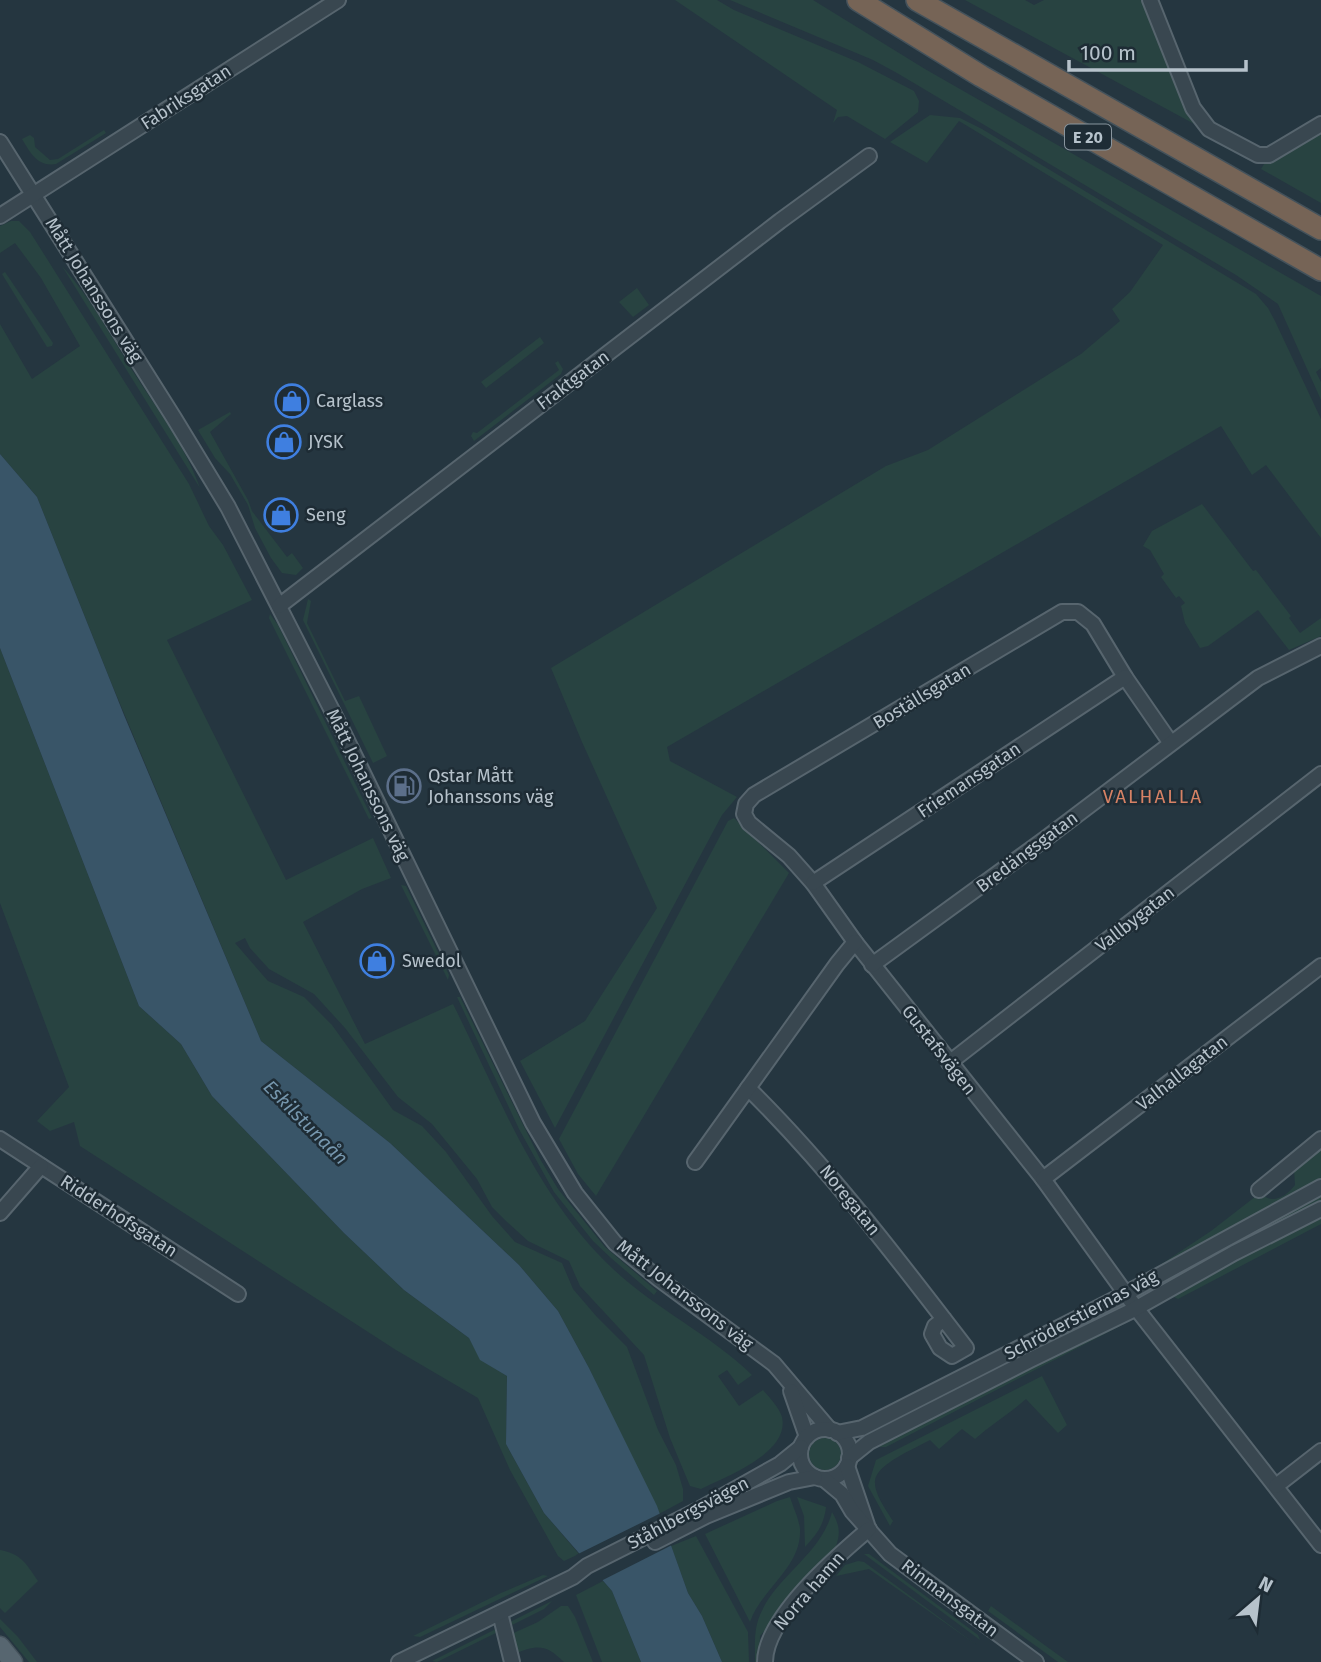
<svg xmlns="http://www.w3.org/2000/svg" width="1321" height="1662" viewBox="0 0 1321 1662" font-family="'Fira Sans',sans-serif">
	<rect width="100%" height="100%" fill="#253640"/>
	<g fill="#284341">
		<polygon points="675,0 717,0 734,10 858,62 914,91 919,101 918,112 885,139 847,116 838,117 833,123 837,110"/>
		<polygon points="730,0 813,0 925,69 1321,296 1321,368 1316,372 1321,382 1321,400 1278,304 1236,275 897,73 873,60"/>
		<polygon points="965,0 1025,0 1034,5 1044,0 1143,0 1186,107 1198,126"/>
		<polygon points="930,115 960,118 982,129 1256,294 1268,308 1275,321 1321,419 1321,538 1266,465 1252,475 1221,426 667,747 670,761 737,797 722,815 555,1128 520,1061 585,1021 657,908 582,742 551,668 886,466 928,450 1081,354 1120,321 1112,309 1130,292 1163,245 959,121 927,163 890,142"/>
		<polygon points="1321,129 1321,203 1261,169 1266,161"/>
		<path d="M104 130 106 133 56 164C38 167 31 154 22 139L30 135 34 138 35 147 50 160 58 159Z"/>
		<path d="M11 221H19L30 232 189 484 209 526 223 545 252 600 167 640 286 880 373 838 391 878 362 889 303 922 365 1044 453 1004C499 1096 536 1196 612 1268 655 1309 710 1334 752 1375L738 1385 727 1370 718 1376 739 1406 763 1390C769 1397 779 1407 782 1417 790 1453 727 1476 701 1489L690 1486 670 1438 644 1355 580 1286 569 1261 528 1241 506 1221 492 1207 477 1179 432 1124 398 1097 345 1028 314 994 269 969 250 948 245 938 235 943 268 981 304 997 332 1025 393 1110 422 1126 446 1152 492 1216 515 1242 562 1263 573 1289 597 1317 627 1347 658 1430 676 1465 683 1489V1501L659 1514 589 1368 558 1311 519 1265 390 1143 261 1041 111 682 37 497 0 454V324L32 379 80 346 41 278 15 243 0 253V226Z"/>
		<path d="M62 266C90 297 110 335 132 370 156 408 185 445 200 488Z"/>
		<polygon points="5,272 53,343 52,346 47,347 2,274"/>
		<polygon points="637,288 649,305 633,317 619,302"/>
		<polygon points="540,337 544,343 486,388 481,382"/>
		<polygon points="558,361 563,369 561,374 474,441 471,436 473,432 477,433 559,370 555,363"/>
		<polygon points="230,412 231,414 210,432 248,500 252,511 287,557 292,553 303,568 296,575 282,573 271,558 255,528 248,505 230,474 215,458 198,430"/>
		<polygon points="1202,504 1253,571 1256,570 1291,616 1289,618 1300,633 1321,618 1321,636 1289,650 1258,610 1208,646 1200,648 1185,623 1181,606 1185,603 1179,596 1176,598 1161,577 1164,574 1150,550 1143,546 1152,531"/>
		<polygon points="308,599 311,601 307,623 345,701 359,696 387,756 373,763 303,620"/>
		<polygon points="270,614 278,625 372,818 369,819 269,618"/>
		<polygon points="0,648 139,1006 181,1044 212,1096 344,1233 404,1290 469,1338 481,1360 507,1376 506,1444 544,1513 579,1554 564,1561 558,1556 510,1470 478,1398 396,1350 80,1146 74,1122 50,1131 37,1121 69,1087 0,903"/>
		<polygon points="734,818 789,873 596,1196 578,1174 559,1139 728,821"/>
		<polygon points="401,885 406,886 449,975 448,980"/>
		<polygon points="457,997 460,997 540,1159 558,1189 605,1247 657,1291 654,1295 611,1258 593,1241 554,1192 519,1129"/>
		<path d="M1321 1146V1182L1157 1267 1211 1231 1260 1193C1272 1205 1286 1197 1295 1185L1294 1169Z"/>
		<polygon points="1321,1194 1321,1203 1190,1271 1162,1282 1161,1279"/>
		<polygon points="1321,1216 1321,1224 1178,1299 1168,1294"/>
		<polygon points="1120,1322 1126,1323 886,1447 880,1447 878,1443"/>
		<path d="M1042 1376 1067 1425 1058 1433 1026 1399C1009 1414 992 1424 975 1439L962 1429 939 1449 930 1440C916 1448 876 1464 875 1481 874 1494 887 1511 893 1521L890 1526 868 1486 876 1460Z"/>
		<circle cx="825" cy="1454" r="16"/>
		<path d="M790 1497C793 1507 799 1519 800 1529 802 1567 762 1588 750 1622L705 1534 777 1501Z"/>
		<path d="M797 1497 826 1507C824 1525 817 1534 805 1547L804 1516Z"/>
		<path d="M832 1512C839 1524 841 1532 836 1546L760 1636 759 1662H755C755 1650 754 1636 757 1624 769 1579 820 1558 832 1512Z"/>
		<polygon points="696,1536 748,1632 749,1662 722,1662 702,1616 688,1593 671,1546"/>
		<path d="M0 1550C21 1554 26 1563 38 1581L5 1613 0 1608Z"/>
		<polygon points="864,1554 869,1554 978,1635 980,1640"/>
		<polygon points="858,1561 864,1562 978,1646 869,1569 836,1576 845,1565"/>
		<polygon points="543,1575 548,1576 420,1637 413,1636 501,1593"/>
		<polygon points="603,1581 612,1591 641,1662 602,1662 576,1595"/>
		<polygon points="552,1601 544,1609 528,1617 437,1662 432,1661"/>
		<path d="M561 1606H568L575 1617 593 1662H564C545 1643 537 1645 513 1654L509 1635 538 1622Z"/>
		<polygon points="991,1606 1068,1662 1058,1662 988,1611"/>
		<polygon points="0,1619 18,1637 37,1662 29,1662 0,1627"/>
	</g>
	<polygon fill="#395568" points="0,454 37,497 124,715 261,1041 390,1143 519,1265 558,1311 589,1368 657,1506 688,1593 702,1616 722,1662 641,1662 612,1591 544,1513 506,1444 507,1376 480,1360 469,1338 404,1290 344,1233 212,1096 181,1044 139,1006 0,648"/>
	<polygon fill="#253640" points="663,1512 674,1544 599,1582 576,1555"/>
	<g fill="none" stroke-linecap="round" stroke-linejoin="round">
		<defs>
			<g id="minor">
				<polyline points="1150,0 1193,108 1209,129 1258,155 1269,155 1321,124"/>
				<polyline points="0,142 174,418 228,507 342,730 533,1123 575,1193 615,1243 659,1279 774,1364 830,1430"/>
				<polyline points="0,216 338,0"/>
				<polyline points="279,606 780,221 869,156"/>
				<polyline points="1170,742 1125,677 1093,624 1078,612 1062,612 754,795 746,804 744,814 749,823 789,856 813,883 855,942 1043,1179 1136,1308 1321,1545"/>
				<polyline points="813,883 1125,677"/>
				<polyline points="872,965 1045,839 1258,678 1321,646"/>
				<polyline points="949,1063 1321,774"/>
				<path d="M748 1088C829 1168 897 1258 966 1348L952 1356 940 1348 932 1334 935 1326 944 1319"/>
				<polyline points="0,1139 238,1294"/>
				<polyline points="695,1162 837,964 855,942"/>
				<polyline points="1043,1179 1321,966"/>
				<polyline points="1259,1190 1321,1139"/>
				<polyline points="0,1213 41,1166"/>
				<polyline points="791,1391 807,1437"/>
				<circle cx="825" cy="1454" r="25"/>
				<polyline points="837,1433 862,1428 1125,1294 1321,1187"/>
				<polyline points="849,1458 869,1442 1030,1360 1133,1310 1234,1253 1321,1209"/>
				<polyline points="847,1466 867,1525"/>
				<polyline points="824,1479 842,1494 852,1511 890,1554 1036,1662"/>
				<polyline points="1276,1486 1321,1451"/>
				<polyline points="655,1542 706,1516 789,1482 815,1477"/>
				<polyline points="500,1613 512,1662"/>
				<polyline points="399,1662 573,1577 587,1566 698,1510 780,1464 801,1447"/>
				<path d="M765 1662C765 1618 836 1557 869 1529"/>
			</g>
			<polyline id="major" points="0,1646 13,1662"/>
			<g id="highway">
				<polyline points="858,0 981,76 1321,270"/>
				<polyline points="917,0 1321,229"/>
			</g>
		</defs>
		<use href="#minor" stroke="#57656e" stroke-width="18"/>
		<use href="#major" stroke="#46535c" stroke-width="21"/>
		<use href="#highway" stroke="#44525b" stroke-width="24"/>
		<use href="#minor" stroke="#394750" stroke-width="14"/>
		<use href="#major" stroke="#576670" stroke-width="18"/>
		<use href="#highway" stroke="#766456" stroke-width="21"/>
	</g>
	<defs>
		<symbol id="shop-ring" viewBox="-11 -11 22 22"><circle r="9.5" fill="#1e2c35" stroke="#3f7fe0" stroke-width="1.5"/><path d="M-5-2.5h2.3a2.7 3.5 0 0 1 5.4 0H5L5.5 6h-11ZM-1.5-2.5h3a1.5 2.3 0 0 0-3 0Z" fill="#3f7fe0"/></symbol>
		<symbol id="fuel-ring" viewBox="-11 -11 22 22"><circle r="9.5" fill="#1e2c35" stroke="#5c6f8a" stroke-width="1.5"/><path d="M-5.5-6h7V0h2V4h1.3V-2.5L3-4.5l.8-.8L6-3V5H2.5V1h-1V6h-7ZM-4.2-4.7v3.2H.2V-4.7Z" fill="#5c6f8a"/></symbol>
	</defs>
	<g fill-rule="evenodd">
		<use href="#shop-ring" x="273" y="382" width="38" height="38"/>
		<use href="#shop-ring" x="265" y="423" width="38" height="38"/>
		<use href="#shop-ring" x="262" y="496" width="38" height="38"/>
		<use href="#fuel-ring" x="385" y="767" width="38" height="38"/>
		<use href="#shop-ring" x="358" y="942" width="38" height="38"/>
	</g>
	<g text-anchor="middle" stroke-width="5" stroke-linejoin="round" paint-order="stroke">
		<rect fill="#1e2c35" stroke="#88959e" stroke-width="2" x="1065" y="124.5" width="46" height="25" rx="5"/>
		<g font-size="16" font-weight="bold" fill="#b6c2cb">
			<text x="1088" y="143">E 20</text>
		</g>
		<g font-size="18" fill="#b6c2cb" stroke="#1e2c35">
			<text transform="translate(186 97) rotate(-33)" y="6">Fabriksgatan</text>
			<text transform="translate(94 290) rotate(58)" y="6">Mått Johanssons väg</text>
			<text transform="translate(573 380) rotate(-37)" y="6">Fraktgatan</text>
			<text transform="translate(922 696) rotate(-31)" y="6">Boställsgatan</text>
			<text transform="translate(969 780) rotate(-34)" y="6">Friemansgatan</text>
			<text transform="translate(368 785) rotate(64)" y="6">Mått Johanssons väg</text>
			<text transform="translate(1027 852) rotate(-37)" y="6">Bredängsgatan</text>
			<text transform="translate(1135 919) rotate(-38)" y="6">Vallbygatan</text>
			<text transform="translate(939 1050) rotate(52)" y="6">Gustafsvägen</text>
			<text transform="translate(1182 1073) rotate(-38)" y="6">Valhallagatan</text>
			<text transform="translate(850 1200) rotate(51)" y="6">Noregatan</text>
			<text transform="translate(119 1216) rotate(33)" y="6">Ridderhofsgatan</text>
			<text transform="translate(685 1295) rotate(38)" y="6">Mått Johanssons väg</text>
			<text transform="translate(1081 1315) rotate(-28)" y="6">Schröderstiernas väg</text>
			<text transform="translate(688 1513) rotate(-28)" y="6">Ståhlbergsvägen</text>
			<text transform="translate(809 1591) rotate(-49)" y="6">Norra hamn</text>
			<text transform="translate(950 1598) rotate(37)" y="6">Rinmansgatan</text>
		</g>
		<g font-size="18" fill="#b6c2cb" stroke="#1e2c35" text-anchor="start">
			<text x="316" y="407">Carglass</text>
			<text x="308" y="448">JYSK</text>
			<text x="306" y="521">Seng</text>
			<text x="428" y="782">Qstar Mått<tspan x="428" dy="21">Johanssons väg</tspan></text>
			<text x="402" y="967">Swedol</text>
		</g>
		<g font-size="19" letter-spacing="2" fill="#d78265" stroke="#1e2c35">
			<text x="1153" y="803">VALHALLA</text>
		</g>
		<g font-size="19" font-style="italic" fill="#7697ae" stroke="#1e2c35">
			<text transform="translate(306 1122) rotate(45)" y="7">Eskilstunaån</text>
		</g>
	</g>
	<g transform="translate(1258 1599) rotate(28)" stroke="#1e2c35" stroke-width="5" paint-order="stroke">
	<path d="M0-5L12 26L0 18L-12 26Z" fill="#b6c2cb"/>
	<text y="-10" font-size="19" font-weight="bold" text-anchor="middle" fill="#b6c2cb">N</text>
	</g>
	<path d="M1069 60v10h177v-10" fill="none" stroke="#b6c2cb" stroke-width="3.5"/>
	<text x="1080" y="60" font-size="21" fill="#b6c2cb" stroke="#1e2c35" stroke-width="5" paint-order="stroke">100 m</text>
</svg>
